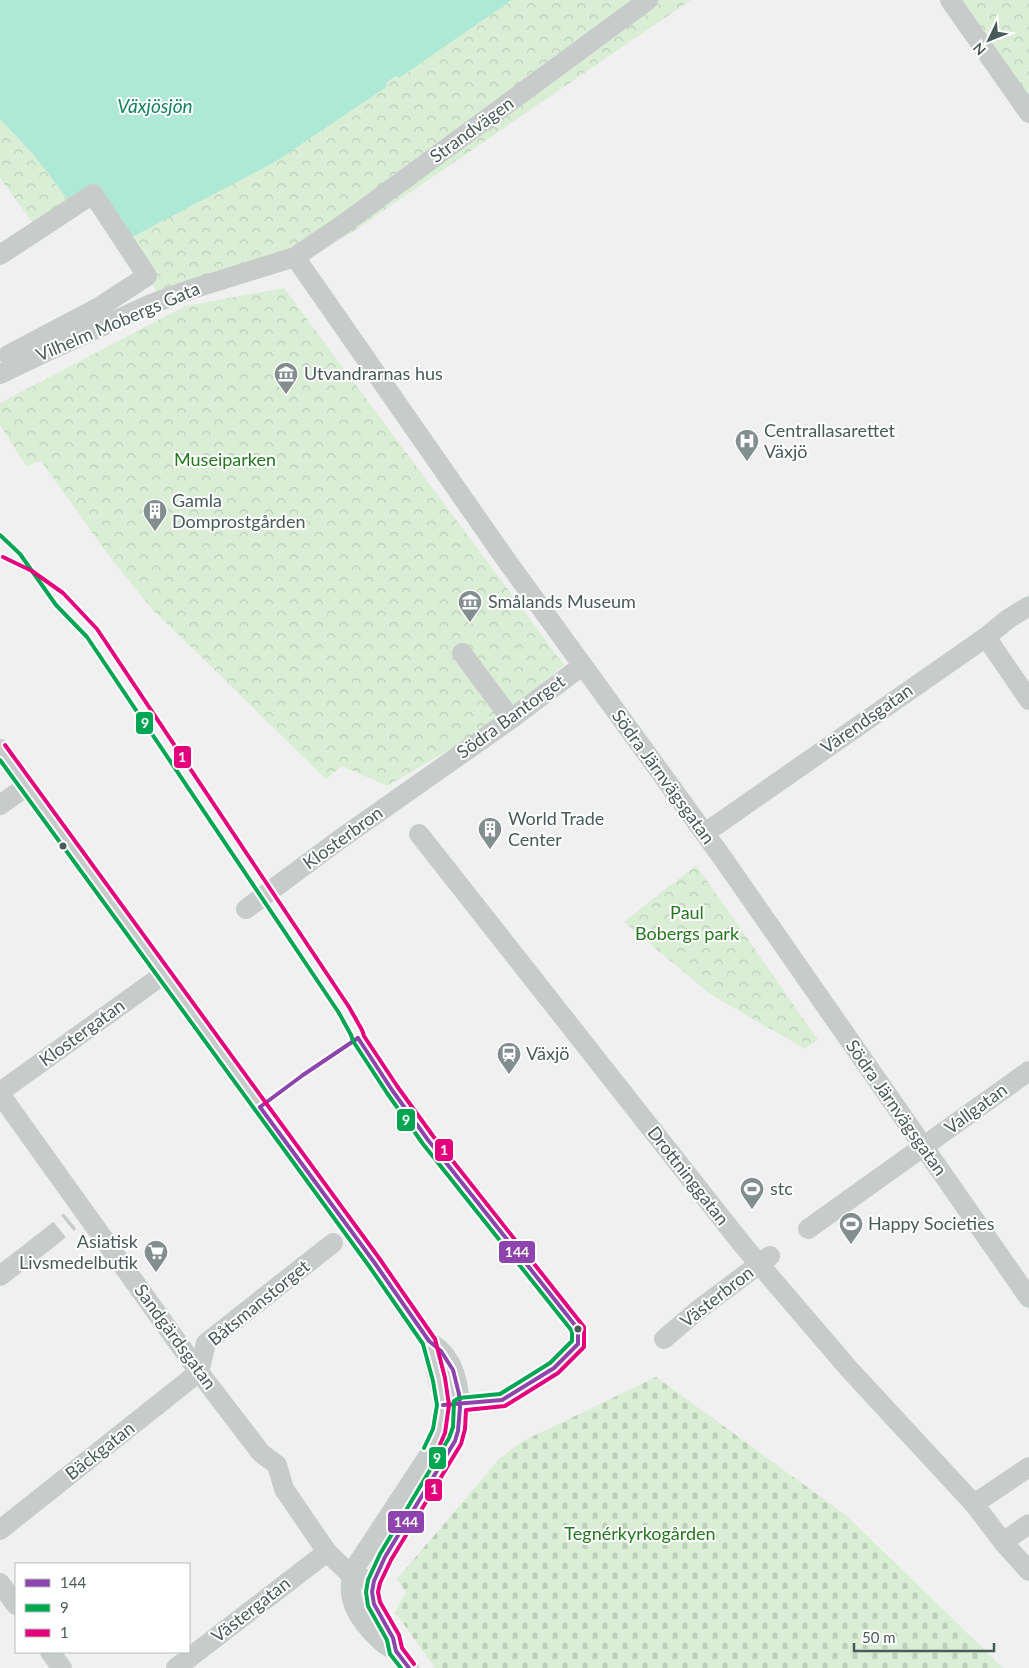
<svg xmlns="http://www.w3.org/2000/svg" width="1029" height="1668" viewBox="0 0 1029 1668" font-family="Lato,sans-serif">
	<defs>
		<pattern id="cemetery-stones" width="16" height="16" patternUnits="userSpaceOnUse" patternTransform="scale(1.25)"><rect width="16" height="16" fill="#daeed6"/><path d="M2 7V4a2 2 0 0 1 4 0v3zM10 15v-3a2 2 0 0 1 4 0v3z" fill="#bdceba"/></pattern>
		<pattern id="park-crowns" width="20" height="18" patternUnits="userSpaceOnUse" patternTransform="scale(1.25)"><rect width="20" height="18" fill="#daeed6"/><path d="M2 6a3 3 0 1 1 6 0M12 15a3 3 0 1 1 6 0" fill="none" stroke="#bdceba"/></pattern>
	</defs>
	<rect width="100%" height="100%" fill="#f0f0f0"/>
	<polygon fill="url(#cemetery-stones)" points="656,1377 847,1516 1003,1668 435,1668 395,1612 406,1592 397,1579 500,1458 521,1442"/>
	<g fill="url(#park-crowns)">
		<polygon points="512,0 691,0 345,237 295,256 159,295 125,240 275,162 385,88 386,87 385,84 397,76 399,78"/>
		<polygon points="945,0 1029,0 1029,123"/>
		<polygon points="0,119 33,154 69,201 38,230 0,178"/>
		<polygon points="284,288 564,665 440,769 461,743 387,786 342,766 326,779 152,609 109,556 41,461 26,466 0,425 0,403 185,306"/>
		<polygon points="696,865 818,1040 805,1049 710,994 624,922"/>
	</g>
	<polygon fill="#ade9d4" points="0,0 512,0 399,78 396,76 386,83 387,85 385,88 275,162 134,236 126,238 93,191 69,201 33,154 0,119"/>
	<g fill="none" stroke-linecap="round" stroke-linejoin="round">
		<polyline stroke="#c6cbca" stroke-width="20" stroke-dasharray="20 10" stroke-linecap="butt" points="44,1242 70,1221"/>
		<g stroke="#c7cccb" stroke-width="20">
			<polyline points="950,0 1029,113"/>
			<polyline points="0,255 93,194 147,276 101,306 8,355"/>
			<polyline points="295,257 504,557 724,860 1029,1298"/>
			<polyline points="0,374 46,352 151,304 192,289 295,257 345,223 648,0"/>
			<polyline points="986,637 1029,700"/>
			<polyline points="462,653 511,719"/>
			<path d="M0 749 374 1262 429 1341C433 1345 438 1347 441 1351 462 1372 463 1415 455 1441L385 1557 374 1581 372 1592 374 1604 393 1638 396 1651"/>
			<polyline points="0,805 27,786"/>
			<polyline points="705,833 986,637 1008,619 1029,606"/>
			<polyline points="419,834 742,1244 849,1369 974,1504 1003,1542 1029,1571"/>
			<polyline points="246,909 339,840 511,719 582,666"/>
			<polyline points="0,1092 164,974"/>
			<polyline points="0,1094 199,1372 261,1453 277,1465 284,1489 327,1552 352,1576 374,1581"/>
			<polyline points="808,1229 1029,1071"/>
			<polyline points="0,1276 44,1242"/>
			<polyline points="199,1372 206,1343 333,1243"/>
			<polyline points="974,1504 1029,1467"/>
			<polyline points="0,1530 199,1372"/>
			<polyline points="1003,1542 1029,1524"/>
			<polyline points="0,1583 16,1605"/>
			<polyline points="50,1652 62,1668"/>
			<polyline points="176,1668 327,1552"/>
			<path d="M409 1668C405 1663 402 1657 397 1652 393 1648 385 1646 381 1641 358 1620 342 1596 356 1566L429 1455 439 1431 443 1405 441 1392 429 1341"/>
		</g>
		<polyline stroke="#c7cccb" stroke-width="20" points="664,1339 698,1310 770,1256"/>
		<defs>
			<g id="bus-1">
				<polyline points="358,1038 392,1090 428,1140 578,1329 578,1344 554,1368 502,1400 443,1405"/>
				<polyline points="260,1107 374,1262 429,1341 441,1351 453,1370 459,1394 460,1407 458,1431 455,1441 385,1557 374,1581 372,1592 374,1604 393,1638 396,1651 409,1668"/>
				<polyline points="260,1107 303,1075 358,1038"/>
			</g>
			<g id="bus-2">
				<polyline points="0,535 20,554 56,605 87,637 339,1013 351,1035 353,1041 387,1093 423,1144 572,1331 572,1341 550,1363 500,1394 459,1398 454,1401 453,1427 449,1438 380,1554 368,1580 366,1592 368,1606 387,1640 390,1654 401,1668"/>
				<polyline points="0,760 369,1266 423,1344 433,1381 437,1405 433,1429 424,1448"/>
			</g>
			<g id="bus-3">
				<polyline points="3,557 32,571 63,593 97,629 349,1007 362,1030 364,1036 397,1086 433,1136 584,1327 584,1347 558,1373 505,1406 466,1410 465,1429 461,1444 391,1560 380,1583 378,1592 380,1602 399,1635 402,1648 414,1664"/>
				<polyline points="5,745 379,1258 435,1339 445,1378 449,1405 445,1433 436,1454"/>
			</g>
		</defs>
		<use href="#bus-1" stroke="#fff" stroke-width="8"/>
		<use href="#bus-2" stroke="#fff" stroke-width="8"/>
		<use href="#bus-3" stroke="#fff" stroke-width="8"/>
		<use href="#bus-1" stroke="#8e44ad" stroke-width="4"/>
		<use href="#bus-2" stroke="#00a651" stroke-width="4"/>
		<use href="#bus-3" stroke="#e5007d" stroke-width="4"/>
	</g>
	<defs>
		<symbol id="museum-pin" viewBox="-11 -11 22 30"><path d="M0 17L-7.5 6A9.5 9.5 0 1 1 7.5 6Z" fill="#838f8e" stroke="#fff"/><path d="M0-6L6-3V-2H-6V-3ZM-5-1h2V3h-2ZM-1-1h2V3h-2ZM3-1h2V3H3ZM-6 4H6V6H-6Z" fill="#fff"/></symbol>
		<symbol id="hospital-pin" viewBox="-11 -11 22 30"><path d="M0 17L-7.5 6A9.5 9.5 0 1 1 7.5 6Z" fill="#838f8e" stroke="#fff"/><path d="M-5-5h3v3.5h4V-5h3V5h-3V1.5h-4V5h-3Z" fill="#fff"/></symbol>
		<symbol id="building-pin" viewBox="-11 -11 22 30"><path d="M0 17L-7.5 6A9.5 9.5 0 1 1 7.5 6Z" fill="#838f8e" stroke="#fff"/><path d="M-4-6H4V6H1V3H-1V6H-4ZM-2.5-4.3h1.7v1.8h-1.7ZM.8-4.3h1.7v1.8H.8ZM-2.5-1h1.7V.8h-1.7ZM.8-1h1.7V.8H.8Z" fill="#fff"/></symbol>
		<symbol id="station-pin" viewBox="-11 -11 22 30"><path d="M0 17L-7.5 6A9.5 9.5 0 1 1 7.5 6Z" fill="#838f8e" stroke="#fff"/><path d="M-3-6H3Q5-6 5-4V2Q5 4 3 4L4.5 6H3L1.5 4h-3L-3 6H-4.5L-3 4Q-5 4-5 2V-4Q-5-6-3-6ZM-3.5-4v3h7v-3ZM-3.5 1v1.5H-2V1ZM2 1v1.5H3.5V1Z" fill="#fff"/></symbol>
		<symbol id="stadium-pin" viewBox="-11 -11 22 30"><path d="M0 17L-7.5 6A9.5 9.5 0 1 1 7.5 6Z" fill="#838f8e" stroke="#fff"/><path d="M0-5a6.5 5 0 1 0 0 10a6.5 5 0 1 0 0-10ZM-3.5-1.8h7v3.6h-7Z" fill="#fff"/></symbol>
		<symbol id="supermarket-pin" viewBox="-11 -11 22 30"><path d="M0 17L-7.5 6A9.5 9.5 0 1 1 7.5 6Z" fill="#838f8e" stroke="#fff"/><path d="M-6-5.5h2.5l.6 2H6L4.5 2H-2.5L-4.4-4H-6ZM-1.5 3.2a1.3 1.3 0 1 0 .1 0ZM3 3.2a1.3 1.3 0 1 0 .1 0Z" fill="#fff"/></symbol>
	</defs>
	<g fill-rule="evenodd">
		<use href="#museum-pin" x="272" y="360" width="28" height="38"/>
		<use href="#hospital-pin" x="733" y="427" width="28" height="38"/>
		<use href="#building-pin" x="141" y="497" width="28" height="38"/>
		<use href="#museum-pin" x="456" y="588" width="28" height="38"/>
		<use href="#building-pin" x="476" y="815" width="28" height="38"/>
		<use href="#station-pin" x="495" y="1040" width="28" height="38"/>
		<use href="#stadium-pin" x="738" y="1175" width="28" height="38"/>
		<use href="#stadium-pin" x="837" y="1210" width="28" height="38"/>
		<use href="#supermarket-pin" x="142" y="1238" width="28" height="38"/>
	</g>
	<g fill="#485b59" stroke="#fff" stroke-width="2">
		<circle cx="63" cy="846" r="4.5"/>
		<circle cx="578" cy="1329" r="4.5"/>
	</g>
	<g text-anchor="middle" stroke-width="4" stroke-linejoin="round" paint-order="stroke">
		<g font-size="18" fill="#485b59" stroke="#fff">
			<text transform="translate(472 130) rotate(-36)" y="6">Strandvägen</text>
			<text transform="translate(118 322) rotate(-23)" y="6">Vilhelm Mobergs Gata</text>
			<text transform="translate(511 717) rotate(-36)" y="6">Södra Bantorget</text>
			<text transform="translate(867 719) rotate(-35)" y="6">Värendsgatan</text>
			<text transform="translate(663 777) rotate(54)" y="6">Södra Järnvägsgatan</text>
			<text transform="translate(343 838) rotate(-36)" y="6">Klosterbron</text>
			<text transform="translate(82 1033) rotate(-36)" y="6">Klostergatan</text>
			<text transform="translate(896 1108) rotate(55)" y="6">Södra Järnvägsgatan</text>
			<text transform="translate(976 1109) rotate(-36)" y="6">Vallgatan</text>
			<text transform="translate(688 1176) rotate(52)" y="6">Drottninggatan</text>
			<text transform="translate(717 1297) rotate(-38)" y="6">Västerbron</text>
			<text transform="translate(259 1303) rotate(-39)" y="6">Båtsmanstorget</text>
			<text transform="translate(175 1337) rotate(54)" y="6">Sandgärdsgatan</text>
			<text transform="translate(100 1451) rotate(-38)" y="6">Bäckgatan</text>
			<text transform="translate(251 1610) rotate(-38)" y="6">Västergatan</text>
		</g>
		<g font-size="18" fill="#485b59" stroke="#fff" text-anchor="start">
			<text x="304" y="380">Utvandrarnas hus</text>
			<text x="764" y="437">Centrallasarettet<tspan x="764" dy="21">Växjö</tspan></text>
			<text x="172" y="507">Gamla<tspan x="172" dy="21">Domprostgården</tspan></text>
			<text x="488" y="608">Smålands Museum</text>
			<text x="508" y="825">World Trade<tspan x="508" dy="21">Center</tspan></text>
			<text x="526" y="1060">Växjö</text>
			<text x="770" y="1195">stc</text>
			<text x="868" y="1230">Happy Societies</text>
			<text x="138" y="1248" text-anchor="end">Asiatisk<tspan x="138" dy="21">Livsmedelbutik</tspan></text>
		</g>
		<g font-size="18" fill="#23781d" stroke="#fff">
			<text x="225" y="466">Museiparken</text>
			<text x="687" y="919">Paul<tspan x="687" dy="21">Bobergs park</tspan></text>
			<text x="640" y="1540">Tegnérkyrkogården</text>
		</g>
		<g font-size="19" font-style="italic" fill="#15835d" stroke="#fff">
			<text x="155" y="113">Växjösjön</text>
		</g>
	</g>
	<g stroke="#fff" stroke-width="2">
		<rect x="135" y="711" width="19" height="24" rx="5" fill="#00a651"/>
		<rect x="173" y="745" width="19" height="24" rx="5" fill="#e5007d"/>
		<rect x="396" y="1108" width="20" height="24" rx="5" fill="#00a651"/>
		<rect x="434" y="1138" width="20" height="24" rx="5" fill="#e5007d"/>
		<rect x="498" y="1240" width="38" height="24" rx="5" fill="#8e44ad"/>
		<rect x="428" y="1446" width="19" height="24" rx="5" fill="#00a651"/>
		<rect x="424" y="1478" width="19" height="24" rx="5" fill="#e5007d"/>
		<rect x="387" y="1510" width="38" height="24" rx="5" fill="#8e44ad"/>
	</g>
	<g font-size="14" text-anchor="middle" font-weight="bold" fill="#fff">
		<text x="145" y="728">9</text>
		<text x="182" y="762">1</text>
		<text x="406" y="1125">9</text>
		<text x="444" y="1155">1</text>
		<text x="517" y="1257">144</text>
		<text x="437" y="1463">9</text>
		<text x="434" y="1494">1</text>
		<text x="406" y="1527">144</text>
	</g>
	<rect x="15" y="1563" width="175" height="90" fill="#ffffff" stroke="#b6bdbd"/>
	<rect x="25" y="1579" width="25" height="8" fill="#8e44ad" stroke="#b6bdbd"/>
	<text x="60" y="1588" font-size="15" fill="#485b59">144</text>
	<rect x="25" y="1604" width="25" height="8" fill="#00a651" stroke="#b6bdbd"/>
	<text x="60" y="1613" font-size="15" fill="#485b59">9</text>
	<rect x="25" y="1629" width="25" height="8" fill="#e5007d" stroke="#b6bdbd"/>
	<text x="60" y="1638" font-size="15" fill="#485b59">1</text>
	<g transform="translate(989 40) rotate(227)" stroke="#ffffff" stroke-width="4" paint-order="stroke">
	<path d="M0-4L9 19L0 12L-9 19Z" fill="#485b59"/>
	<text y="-8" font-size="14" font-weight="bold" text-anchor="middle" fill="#485b59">N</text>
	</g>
	<path d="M854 1643v8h140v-8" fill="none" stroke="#485b59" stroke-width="2.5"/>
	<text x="862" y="1643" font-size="15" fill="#485b59" stroke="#ffffff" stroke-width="4" paint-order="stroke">50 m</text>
</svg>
